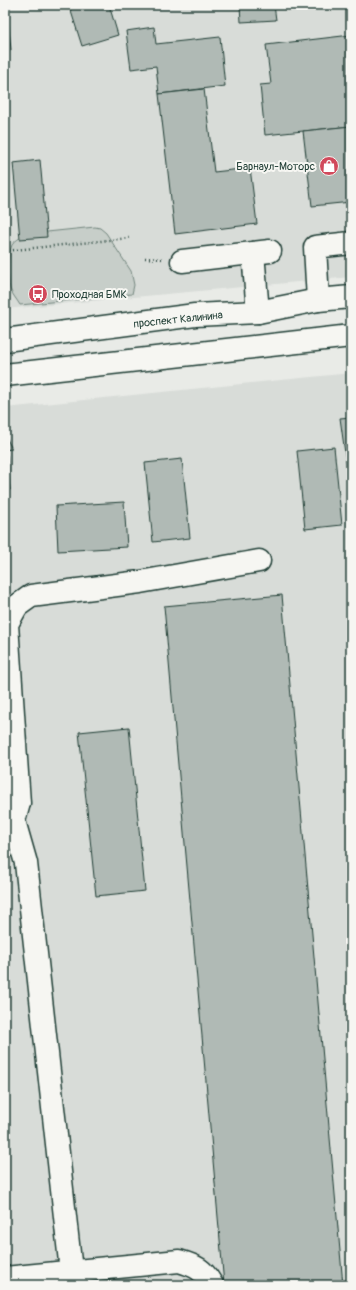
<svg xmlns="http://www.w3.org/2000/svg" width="356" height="1290" viewBox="0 0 356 1290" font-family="Pangolin,sans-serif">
	<rect width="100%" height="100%" fill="#e9ebe7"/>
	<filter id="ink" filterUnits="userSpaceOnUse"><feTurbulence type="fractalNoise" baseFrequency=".025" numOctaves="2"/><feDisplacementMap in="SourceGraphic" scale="8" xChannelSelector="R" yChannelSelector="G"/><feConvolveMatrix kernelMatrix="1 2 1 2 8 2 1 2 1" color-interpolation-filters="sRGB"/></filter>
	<g filter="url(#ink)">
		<g fill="#d8dcd8">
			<polygon points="5,5 351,5 351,277 5,309"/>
			<polygon points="351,373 351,1285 5,1285 5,408"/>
		</g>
		<path fill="#c7cec9" stroke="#73867e" d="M95 227 100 228 106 233 131 271 134 285 132 294 20 305C17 300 12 294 10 289 8 278 7 255 12 245 16 239 22 237 28 234Z"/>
		<g fill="#b0bab5" stroke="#1f3d34">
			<polygon points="69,5 109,5 118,35 82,46"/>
			<polygon points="240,5 274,5 276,20 241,22"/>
			<polygon points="7,9 11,50 5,55 5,10"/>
			<polygon points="154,27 156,44 220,37 225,86 159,94 156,66 131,69 126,31"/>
			<polygon points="351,35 351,126 265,135 260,85 271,84 266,45"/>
			<polygon points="204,89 214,172 250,168 257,224 175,234 159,94"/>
			<polygon points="351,126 351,202 312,206 303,131"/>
			<polygon points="40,160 47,237 20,239 13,163"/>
			<polygon points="351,417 351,489 350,489 340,418"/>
			<polygon points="5,435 12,449 5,450"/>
			<polygon points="334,447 342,525 305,529 297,451"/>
			<polygon points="5,455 7,455 10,490 5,491"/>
			<polygon points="182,459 190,538 153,542 145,463"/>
			<polygon points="124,502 127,547 58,551 56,506"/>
			<polygon points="282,595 343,1285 224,1285 164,606"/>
			<polygon points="129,727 145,891 96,896 79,732"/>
		</g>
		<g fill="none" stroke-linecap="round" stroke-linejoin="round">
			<defs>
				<g id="minor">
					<polyline points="253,253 258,312"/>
					<polyline points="182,261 270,251"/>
					<polyline points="318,300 315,247 351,243"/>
					<polyline points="14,821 26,863 71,1271"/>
					<polyline points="5,828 14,821 19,803 7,624 17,606 31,596 140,582 259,561"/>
					<path d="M5 1278 179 1261C196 1266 203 1269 212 1285"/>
				</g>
				<g id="major">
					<polyline points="5,340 195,315 258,312 318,300 351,297"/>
					<polyline points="5,375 351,336"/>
				</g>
			</defs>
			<use href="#minor" stroke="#1f3d34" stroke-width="25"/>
			<use href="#major" stroke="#1f3d34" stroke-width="25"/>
			<g stroke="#1f3d34" stroke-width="2.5" stroke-dasharray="1 3" stroke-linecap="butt">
				<polyline points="5,251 129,238"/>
				<polyline points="145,258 164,259"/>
			</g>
			<use href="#minor" stroke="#f6f6f2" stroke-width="22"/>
			<use href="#major" stroke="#f6f6f2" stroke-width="22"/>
		</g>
	</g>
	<defs>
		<symbol id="shop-disc" viewBox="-11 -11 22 22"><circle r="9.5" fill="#d1495b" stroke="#f6f6f2"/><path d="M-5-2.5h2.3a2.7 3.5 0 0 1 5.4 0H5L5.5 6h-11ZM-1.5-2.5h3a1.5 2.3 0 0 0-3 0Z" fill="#fff"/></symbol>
		<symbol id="bus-disc" viewBox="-11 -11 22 22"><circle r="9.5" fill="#d1495b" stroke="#f6f6f2"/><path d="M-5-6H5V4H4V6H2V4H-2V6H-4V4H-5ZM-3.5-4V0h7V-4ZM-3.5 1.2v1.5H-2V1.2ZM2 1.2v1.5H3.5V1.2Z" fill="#fff"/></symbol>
	</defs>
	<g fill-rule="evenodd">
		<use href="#shop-disc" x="318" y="155" width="22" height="22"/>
		<use href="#bus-disc" x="27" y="283" width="22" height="22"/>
	</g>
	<g text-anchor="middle" stroke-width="4" stroke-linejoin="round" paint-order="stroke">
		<g font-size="11" fill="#1f3d34" stroke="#f6f6f2" text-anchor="end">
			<text x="315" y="170">Барнаул-Моторс</text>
			<text x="52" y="298" text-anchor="start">Проходная БМК</text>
		</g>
		<g font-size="11" fill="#1f3d34" stroke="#f6f6f2">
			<text transform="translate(178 319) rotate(-6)" y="4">проспект Калинина</text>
		</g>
	</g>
	<rect width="356" height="1290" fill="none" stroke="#f6f6f2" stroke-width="20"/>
	<rect x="10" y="10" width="336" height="1270" fill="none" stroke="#1f3d34" stroke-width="1.5" filter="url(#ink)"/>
</svg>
